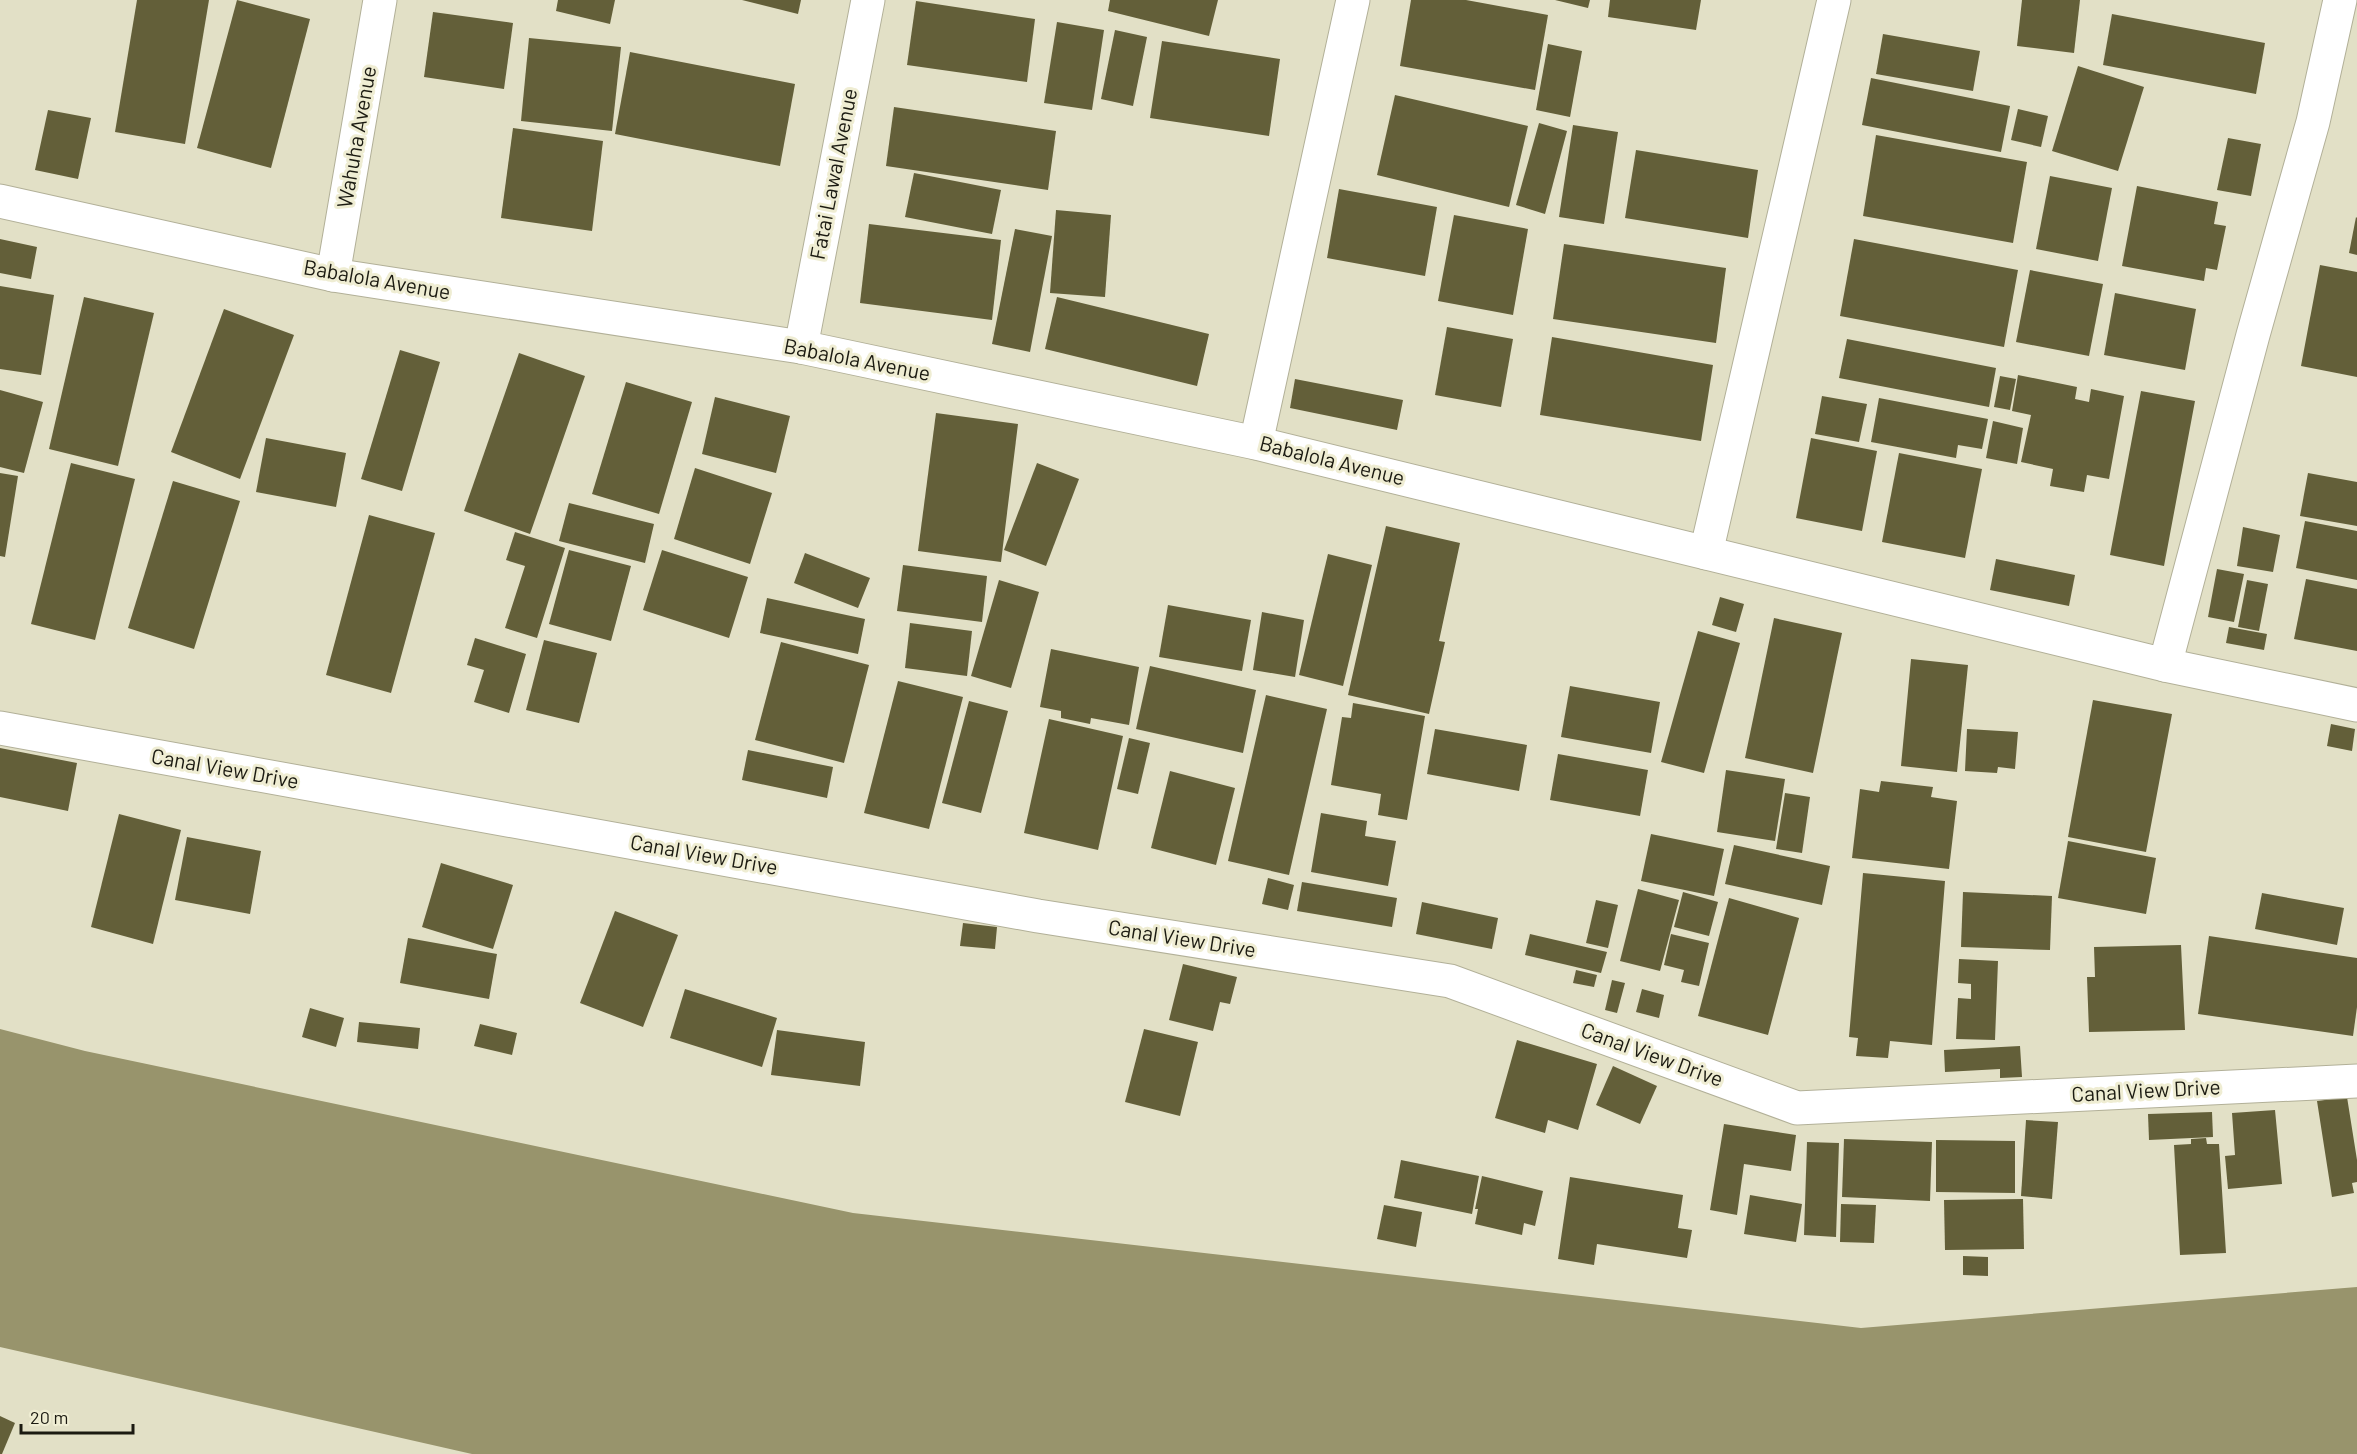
<svg xmlns="http://www.w3.org/2000/svg" width="2357" height="1454" viewBox="0 0 2357 1454" font-family="Barlow,sans-serif">
	<rect width="100%" height="100%" fill="#e2e0c6"/>
	<polygon fill="#98946c" points="0,1029 85,1051 853,1213 1861,1328 2357,1287 2357,1454 472,1454 0,1347"/>
	<g fill="#635f39">
		<polygon points="137,0 209,0 185,144 115,132"/>
		<polygon points="237,0 310,19 271,168 197,148"/>
		<polygon points="558,0 615,0 610,24 556,11"/>
		<polygon points="742,0 801,0 798,14"/>
		<polygon points="1110,0 1218,0 1209,36 1108,11"/>
		<polygon points="1411,0 1466,0 1548,15 1535,90 1400,66"/>
		<polygon points="1555,0 1590,0 1588,8"/>
		<polygon points="1610,0 1701,0 1696,30 1608,17"/>
		<polygon points="2022,0 2080,0 2074,53 2017,46"/>
		<polygon points="916,1 1035,19 1027,82 907,65"/>
		<polygon points="433,12 513,23 504,89 424,77"/>
		<polygon points="2112,14 2265,43 2256,94 2103,65"/>
		<polygon points="1057,22 1104,30 1092,110 1044,103"/>
		<polygon points="1115,30 1147,37 1133,106 1101,99"/>
		<polygon points="1883,34 1980,51 1973,91 1876,74"/>
		<polygon points="529,38 621,47 612,131 521,121"/>
		<polygon points="1162,41 1280,59 1269,136 1150,118"/>
		<polygon points="1548,44 1582,51 1570,117 1536,110"/>
		<polygon points="630,52 795,84 780,166 615,134"/>
		<polygon points="2078,66 2144,87 2118,171 2052,151"/>
		<polygon points="1871,78 2010,106 2001,152 1862,125"/>
		<polygon points="1395,95 1528,126 1509,207 1377,175"/>
		<polygon points="894,107 1056,131 1048,190 886,166"/>
		<polygon points="2018,109 2048,116 2041,147 2011,140"/>
		<polygon points="48,110 91,118 78,179 35,170"/>
		<polygon points="1539,123 1567,131 1545,214 1516,205"/>
		<polygon points="1573,125 1618,132 1604,224 1559,217"/>
		<polygon points="513,128 603,141 592,231 501,218"/>
		<polygon points="1876,135 2027,162 2013,243 1863,216"/>
		<polygon points="2228,138 2261,144 2251,196 2217,190"/>
		<polygon points="1636,150 1758,170 1748,238 1625,218"/>
		<polygon points="914,173 1001,190 992,234 905,217"/>
		<polygon points="2050,176 2112,188 2098,261 2036,249"/>
		<polygon points="2137,186 2218,202 2214,224 2226,226 2217,270 2206,268 2204,281 2122,266"/>
		<polygon points="1339,189 1437,207 1425,276 1327,258"/>
		<polygon points="1056,210 1111,215 1105,297 1050,293"/>
		<polygon points="1454,215 1528,229 1513,315 1438,301"/>
		<polygon points="2356,217 2357,218 2357,255 2349,253"/>
		<polygon points="869,224 1001,240 992,320 860,303"/>
		<polygon points="1015,229 1052,236 1030,352 992,344"/>
		<polygon points="0,239 37,247 31,279 0,273"/>
		<polygon points="1854,239 2018,270 2004,347 1840,316"/>
		<polygon points="1564,244 1726,268 1716,343 1553,319"/>
		<polygon points="2320,265 2357,272 2357,377 2301,366"/>
		<polygon points="2030,270 2103,284 2089,356 2016,342"/>
		<polygon points="0,286 54,295 41,375 0,369"/>
		<polygon points="2115,293 2196,309 2185,370 2104,355"/>
		<polygon points="84,297 154,313 118,466 49,449"/>
		<polygon points="1057,297 1209,334 1197,386 1045,349"/>
		<polygon points="224,309 294,335 240,479 171,452"/>
		<polygon points="1447,327 1513,339 1501,407 1435,395"/>
		<polygon points="1552,337 1713,365 1701,441 1540,415"/>
		<polygon points="1847,339 1996,368 1989,407 1839,378"/>
		<polygon points="400,350 440,362 402,491 361,479"/>
		<polygon points="519,353 585,376 530,534 464,511"/>
		<polygon points="2018,375 2077,387 2075,399 2089,402 2091,389 2124,396 2109,479 2087,475 2084,492 2050,486 2053,469 2021,462 2031,415 2012,411"/>
		<polygon points="2000,376 2016,379 2010,410 1994,407"/>
		<polygon points="1295,379 1403,400 1397,430 1290,408"/>
		<polygon points="626,382 692,402 659,514 592,494"/>
		<polygon points="0,390 43,402 24,473 0,467"/>
		<polygon points="2141,391 2195,401 2164,566 2110,555"/>
		<polygon points="1822,396 1867,404 1859,442 1815,434"/>
		<polygon points="715,397 790,416 776,473 702,454"/>
		<polygon points="1879,398 1988,419 1982,449 1958,445 1956,458 1871,442"/>
		<polygon points="936,413 1018,424 1001,562 918,551"/>
		<polygon points="1993,421 2023,428 2017,464 1986,458"/>
		<polygon points="266,438 346,453 336,507 256,492"/>
		<polygon points="1811,438 1877,451 1862,531 1796,518"/>
		<polygon points="1899,453 1982,469 1965,558 1882,542"/>
		<polygon points="71,463 135,479 95,640 31,624"/>
		<polygon points="1037,463 1079,479 1046,566 1004,550"/>
		<polygon points="695,468 772,493 750,564 674,539"/>
		<polygon points="0,473 18,476 5,557 0,556"/>
		<polygon points="2308,473 2357,482 2357,526 2300,516"/>
		<polygon points="173,481 240,501 194,649 128,628"/>
		<polygon points="569,503 654,524 645,563 559,541"/>
		<polygon points="369,515 435,533 391,693 326,675"/>
		<polygon points="2305,521 2357,531 2357,580 2296,568"/>
		<polygon points="1386,526 1460,543 1439,641 1445,642 1429,714 1348,695"/>
		<polygon points="2243,527 2280,535 2273,572 2237,566"/>
		<polygon points="515,532 565,548 537,638 505,628 525,566 506,560"/>
		<polygon points="569,550 631,566 611,641 549,624"/>
		<polygon points="662,550 748,577 729,638 643,610"/>
		<polygon points="805,553 870,578 858,608 794,583"/>
		<polygon points="1328,554 1372,565 1343,686 1299,675"/>
		<polygon points="1996,559 2075,575 2069,606 1990,590"/>
		<polygon points="903,565 987,576 982,622 897,611"/>
		<polygon points="2217,569 2244,574 2234,622 2208,617"/>
		<polygon points="2306,579 2357,589 2357,651 2294,639"/>
		<polygon points="999,580 1039,592 1011,688 971,676"/>
		<polygon points="2247,580 2268,584 2259,631 2238,627"/>
		<polygon points="1720,597 1744,604 1736,632 1712,625"/>
		<polygon points="767,598 865,619 858,654 760,633"/>
		<polygon points="1168,605 1251,620 1242,671 1159,657"/>
		<polygon points="1262,612 1304,620 1295,677 1253,670"/>
		<polygon points="1774,618 1842,633 1813,773 1745,758"/>
		<polygon points="910,623 972,631 967,676 905,668"/>
		<polygon points="2229,627 2267,634 2264,650 2226,643"/>
		<polygon points="1698,631 1740,643 1704,773 1661,762"/>
		<polygon points="475,638 526,654 509,713 474,702 484,670 467,665"/>
		<polygon points="544,640 597,653 579,723 526,710"/>
		<polygon points="781,642 869,665 844,763 755,740"/>
		<polygon points="1051,649 1139,667 1129,725 1091,718 1090,724 1061,718 1061,711 1040,707"/>
		<polygon points="1911,659 1968,665 1957,772 1901,766"/>
		<polygon points="1150,666 1256,690 1243,753 1136,729"/>
		<polygon points="898,681 963,697 929,829 864,813"/>
		<polygon points="1570,686 1660,702 1651,753 1561,737"/>
		<polygon points="1266,695 1327,709 1289,875 1228,861"/>
		<polygon points="2093,700 2172,714 2146,852 2068,837"/>
		<polygon points="969,701 1008,711 981,813 942,803"/>
		<polygon points="1353,703 1425,716 1407,820 1378,815 1381,794 1331,785 1342,717 1351,718"/>
		<polygon points="1049,719 1123,736 1098,850 1024,833"/>
		<polygon points="2331,724 2355,729 2352,751 2327,746"/>
		<polygon points="1435,729 1527,745 1519,791 1427,774"/>
		<polygon points="1967,729 2018,732 2015,769 1998,767 1997,773 1965,771"/>
		<polygon points="1129,738 1150,743 1138,794 1117,789"/>
		<polygon points="0,748 77,763 68,811 0,797"/>
		<polygon points="748,750 833,767 827,798 742,780"/>
		<polygon points="1558,754 1648,770 1640,816 1550,800"/>
		<polygon points="1726,770 1785,779 1775,841 1717,832"/>
		<polygon points="1170,771 1235,788 1216,865 1151,848"/>
		<polygon points="1881,781 1933,787 1931,797 1957,801 1949,869 1852,858 1860,789 1879,792"/>
		<polygon points="1785,793 1810,797 1802,853 1776,849"/>
		<polygon points="1321,813 1367,821 1365,836 1396,841 1388,886 1311,872"/>
		<polygon points="119,814 181,830 153,944 91,927"/>
		<polygon points="1651,834 1724,849 1714,896 1641,881"/>
		<polygon points="187,837 261,851 250,914 175,900"/>
		<polygon points="2068,841 2156,858 2146,914 2058,898"/>
		<polygon points="1734,845 1830,866 1822,905 1725,884"/>
		<polygon points="441,863 513,885 493,949 422,927"/>
		<polygon points="1863,873 1945,881 1932,1045 1890,1041 1888,1058 1856,1056 1858,1038 1849,1037"/>
		<polygon points="1268,878 1294,885 1288,910 1262,904"/>
		<polygon points="1302,882 1397,898 1392,927 1297,911"/>
		<polygon points="1638,889 1679,900 1660,971 1620,961"/>
		<polygon points="1683,892 1718,902 1709,936 1674,927"/>
		<polygon points="1963,892 2052,896 2050,950 1961,947"/>
		<polygon points="2262,893 2344,908 2337,945 2255,929"/>
		<polygon points="1729,898 1799,918 1768,1035 1698,1016"/>
		<polygon points="1596,900 1618,905 1608,948 1586,943"/>
		<polygon points="1422,902 1498,918 1492,949 1416,934"/>
		<polygon points="615,911 678,935 643,1027 580,1003"/>
		<polygon points="963,923 997,927 995,949 960,946"/>
		<polygon points="1530,934 1607,952 1601,973 1525,955"/>
		<polygon points="1671,934 1709,943 1699,986 1681,982 1684,970 1664,965"/>
		<polygon points="2209,936 2357,958 2357,1007 2353,1036 2198,1014"/>
		<polygon points="408,938 497,954 489,999 400,983"/>
		<polygon points="2181,945 2185,1030 2089,1032 2087,977 2095,977 2094,947"/>
		<polygon points="1959,959 1998,961 1995,1040 1956,1039 1958,998 1971,999 1971,984 1958,983"/>
		<polygon points="1183,964 1237,977 1230,1004 1220,1002 1213,1031 1169,1020"/>
		<polygon points="1576,970 1597,975 1594,987 1573,983"/>
		<polygon points="1612,980 1625,983 1617,1013 1605,1010"/>
		<polygon points="685,989 777,1018 762,1067 670,1038"/>
		<polygon points="1642,989 1664,995 1659,1018 1636,1012"/>
		<polygon points="310,1008 344,1018 336,1047 302,1037"/>
		<polygon points="359,1022 420,1028 418,1049 357,1042"/>
		<polygon points="480,1024 517,1033 512,1055 474,1046"/>
		<polygon points="1144,1029 1198,1042 1180,1116 1125,1102"/>
		<polygon points="777,1030 865,1042 860,1086 771,1075"/>
		<polygon points="1517,1040 1597,1064 1578,1130 1548,1120 1545,1133 1495,1118"/>
		<polygon points="2020,1046 2022,1077 2000,1078 2000,1069 1945,1072 1944,1050"/>
		<polygon points="1613,1066 1657,1086 1640,1124 1596,1105"/>
		<polygon points="2347,1097 2357,1160 2357,1182 2352,1183 2354,1193 2332,1197 2317,1101"/>
		<polygon points="2275,1110 2282,1184 2228,1189 2225,1156 2235,1155 2232,1113"/>
		<polygon points="2212,1112 2213,1137 2149,1140 2148,1114"/>
		<polygon points="2026,1120 2058,1122 2052,1199 2021,1196"/>
		<polygon points="1724,1124 1796,1135 1791,1171 1744,1164 1737,1215 1710,1210"/>
		<polygon points="2206,1138 2207,1144 2219,1144 2226,1253 2180,1255 2174,1145 2191,1144 2191,1139"/>
		<polygon points="1844,1139 1932,1142 1930,1201 1842,1197"/>
		<polygon points="1936,1140 2015,1141 2015,1193 1936,1192"/>
		<polygon points="1807,1142 1839,1143 1836,1237 1804,1235"/>
		<polygon points="1401,1160 1479,1176 1472,1214 1394,1198"/>
		<polygon points="1482,1176 1543,1191 1535,1226 1524,1223 1522,1235 1475,1224 1478,1209 1475,1209"/>
		<polygon points="1570,1177 1683,1195 1678,1228 1692,1230 1687,1258 1597,1244 1594,1265 1558,1259"/>
		<polygon points="1750,1195 1802,1204 1796,1242 1744,1234"/>
		<polygon points="2023,1199 2024,1249 1945,1250 1944,1200"/>
		<polygon points="1841,1204 1876,1205 1874,1243 1840,1242"/>
		<polygon points="1384,1205 1422,1212 1416,1247 1377,1239"/>
		<polygon points="1963,1256 1988,1257 1988,1276 1963,1275"/>
		<polygon points="0,1416 15,1423 2,1454 0,1454"/>
	</g>
	<g fill="none" stroke-linecap="round" stroke-linejoin="round">
		<defs>
			<g id="minor">
				<polyline points="0,201 333,275 801,347 1256,443 2165,665 2253,335 2313,122 2340,0"/>
				<polyline points="333,275 380,0"/>
				<polyline points="801,347 868,0"/>
				<polyline points="1256,443 1353,0"/>
				<polyline points="1706,553 1834,0"/>
				<polyline points="2165,665 2357,705"/>
				<polyline points="0,728 1038,916 1450,981 1797,1108 2357,1081"/>
			</g>
		</defs>
		<use href="#minor" stroke="#b2b098" stroke-width="35"/>
		<use href="#minor" stroke="#fff" stroke-width="33"/>
	</g>
	<g text-anchor="middle" stroke-width="6" stroke-linejoin="round" paint-order="stroke">
		<g font-size="21" fill="#1b1a11" stroke="#efedd3">
			<text transform="translate(357 137) rotate(-80)" y="7">Wahuha Avenue</text>
			<text transform="translate(834 174) rotate(-79)" y="7">Fatai Lawal Avenue</text>
			<text transform="translate(377 280) rotate(10)" y="7">Babalola Avenue</text>
			<text transform="translate(857 360) rotate(11)" y="7">Babalola Avenue</text>
			<text transform="translate(1332 461) rotate(14)" y="7">Babalola Avenue</text>
			<text transform="translate(225 769) rotate(10)" y="7">Canal View Drive</text>
			<text transform="translate(704 855) rotate(10)" y="7">Canal View Drive</text>
			<text transform="translate(1182 939) rotate(9)" y="7">Canal View Drive</text>
			<text transform="translate(1652 1055) rotate(20)" y="7">Canal View Drive</text>
			<text transform="translate(2146 1091) rotate(-3)" y="7">Canal View Drive</text>
		</g>
	</g>
	<path d="M21 1424v9h112v-9" fill="none" stroke="#1b1a11" stroke-width="3"/>
	<text x="30" y="1424" font-size="18" fill="#1b1a11" stroke="#efedd3" stroke-width="4.5" paint-order="stroke">20 m</text>
</svg>
